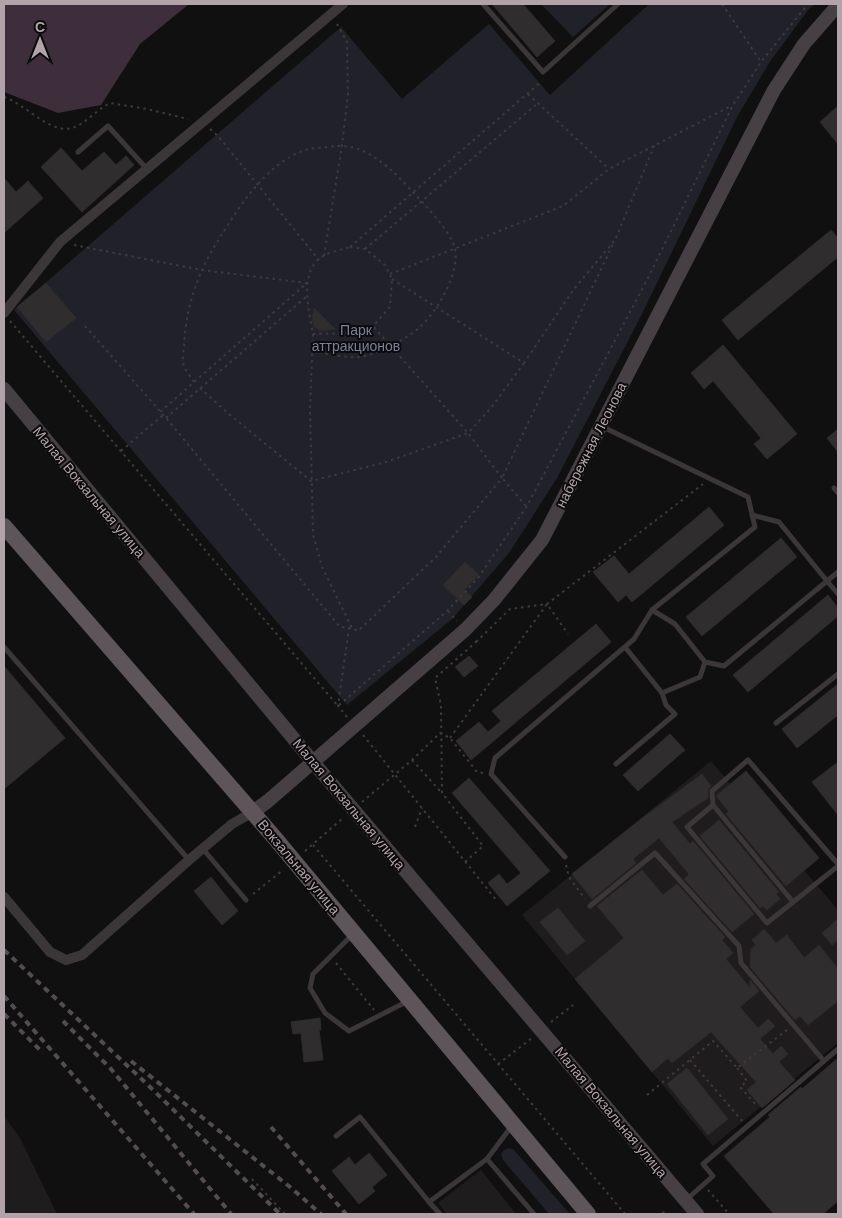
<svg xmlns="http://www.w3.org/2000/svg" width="842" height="1218" viewBox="0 0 842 1218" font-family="Helvetica,sans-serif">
	<rect width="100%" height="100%" fill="#111010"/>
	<g fill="#1e1c1d">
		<polygon points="711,761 838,910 838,1043 713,1146 522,915"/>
		<polygon points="4,1116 20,1138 57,1214 4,1214"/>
		<polygon points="481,1170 516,1214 517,1214 447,1214 438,1203"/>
	</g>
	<g fill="#212229">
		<polygon points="541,4 610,4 573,37"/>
		<polygon points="649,4 815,4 808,10 769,63 737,117 641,316 557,478 509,553 452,619 347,705 14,310 341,27 402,99 489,24 550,95"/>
		<polygon points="510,1148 514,1150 570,1214 549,1214 503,1160 501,1154 504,1150"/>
	</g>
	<polygon fill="#3e2e3b" points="4,4 189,4 140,44 101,105 58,113 4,92"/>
	<g fill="#302d2e" stroke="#2d2a2b">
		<polygon points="492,4 523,4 555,41 537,57"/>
		<polygon points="838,106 838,144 820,122"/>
		<polygon points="61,148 82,171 104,152 116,165 126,156 134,165 82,212 41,167"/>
		<polygon points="4,178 16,192 28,181 43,198 4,233"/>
		<polygon points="831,230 838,238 838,257 738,340 722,320"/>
		<polygon points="46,283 76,318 46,342 17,307"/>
		<polygon points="314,308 335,329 322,331 314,327 312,319"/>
		<polygon points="723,345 797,434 767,459 754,444 761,438 713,381 704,389 691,373"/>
		<polygon points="838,429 838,452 827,438"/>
		<polygon points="709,507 724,525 632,602 626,595 618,602 593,572 614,556 629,574"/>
		<polygon points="781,538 797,557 702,636 686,617"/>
		<polygon points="465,562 479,575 464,590 472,597 464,605 443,585"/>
		<polygon points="828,595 838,608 838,616 748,692 733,675"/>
		<polygon points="596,624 611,642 471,760 456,741 479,722 488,732 501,721 492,711"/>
		<polygon points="469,656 478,666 464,677 455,667"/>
		<polygon points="4,666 65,738 4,789"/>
		<polygon points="838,684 838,715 797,748 782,729"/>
		<polygon points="670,734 685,750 638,791 623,775"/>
		<polygon points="838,762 838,815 812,782"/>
		<polygon points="746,771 819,858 786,886 726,814 729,812 717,797 717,795"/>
		<polygon points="702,774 711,786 708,790 708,798 672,822 690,844 693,841 754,914 732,932 684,879 689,874 659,838 633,859 636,863 592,899 572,874 641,819"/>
		<polygon points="469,778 550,871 507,906 488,883 499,874 507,884 521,873 452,793"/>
		<polygon points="719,820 779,892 776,894 780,899 767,910 763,906 760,908 700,836"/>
		<polygon points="642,870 663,895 677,884 725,937 722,940 733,953 726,959 750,988 750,980 759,991 740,1007 758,1028 768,1019 775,1026 760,1039 773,1054 781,1046 788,1054 779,1062 795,1080 762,1108 747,1090 756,1082 711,1032 672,1063 668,1058 652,1072 575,979 624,938 597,906"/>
		<polygon points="211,877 238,911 222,925 194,891"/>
		<polygon points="558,908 585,941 567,955 540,922"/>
		<polygon points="838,919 838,940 832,945 822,933"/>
		<polygon points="764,929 776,943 787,935 804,958 819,945 838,969 838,1001 808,1025 800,1016 795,1020 750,967 751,949 756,945 752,940"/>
		<polygon points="320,1018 321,1030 319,1030 323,1060 304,1062 301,1033 293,1034 291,1022"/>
		<polygon points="838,1058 838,1201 823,1214 774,1214 724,1156 770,1117 768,1115 801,1087 802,1089"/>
		<polygon points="687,1068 728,1119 708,1135 667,1084"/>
		<polygon points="369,1153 387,1175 372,1187 375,1191 359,1204 332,1171 349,1157 355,1165"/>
	</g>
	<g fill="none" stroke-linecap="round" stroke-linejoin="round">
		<g stroke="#3f393c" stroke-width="2" stroke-dasharray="2.5 4" stroke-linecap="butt">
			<polyline points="722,4 761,62"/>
			<polyline points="528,94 609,169"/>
			<path d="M4 97C26 104 54 139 77 126 89 120 98 109 110 103L147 109 188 119"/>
			<polyline points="210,129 218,136 319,260"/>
			<polyline points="74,245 201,270 307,283 160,412"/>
			<polyline points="350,247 542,81"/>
			<path d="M350 247 365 249 385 265 392 279 390 307 373 326 356 333 313 334C309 311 298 271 323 256 331 251 342 250 350 247Z"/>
			<polyline points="365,249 537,104"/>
			<polyline points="324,256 342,145 348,94 347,42 336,22"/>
			<polyline points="390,274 563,206 609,169 731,106"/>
			<polyline points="392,279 524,363 574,289 615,240 655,144"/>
			<polyline points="10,321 338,706 446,612 478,578 527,506 647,280 733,105 761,62 808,4"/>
			<polyline points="85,326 166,418 340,627 352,628 358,631 436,557 502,478 468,433 373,326"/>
			<polyline points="313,334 310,407 313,534 322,567 352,628"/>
			<path d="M194 382C191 377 186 372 184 366 182 361 183 353 184 348 185 315 194 283 210 254 233 216 263 163 308 149 314 148 321 148 327 147 341 145 355 146 367 153 384 162 397 175 410 189 423 203 451 231 455 249 460 275 435 316 415 331 404 340 379 353 365 356 347 359 330 354 312 351"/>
			<polyline points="200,388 230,415 311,481 386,462 468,433 491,408 524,363"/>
			<polyline points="166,418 306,297"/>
			<polyline points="121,451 163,415"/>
			<polyline points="526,506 502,478 613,244"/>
			<polyline points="448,611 457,621"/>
			<polyline points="476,642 510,609 547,604 703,484"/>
			<polyline points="347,717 338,706 349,628"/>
			<polyline points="363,735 497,901"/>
			<polyline points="450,738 547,604 568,634"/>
			<polyline points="412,760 442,793"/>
			<polyline points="362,802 412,760 440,733 450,738 477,772 483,773"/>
			<polyline points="415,827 422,808"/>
			<polyline points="313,845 625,1214"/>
			<polyline points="305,851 343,818"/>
			<polyline points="465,862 483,846 442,793 441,705 435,678 476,642 473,639"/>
			<polyline points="566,865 569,877 585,899"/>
			<polyline points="253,894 283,870"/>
			<polyline points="336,963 374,1010"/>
			<polyline points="551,1022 573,1005"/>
			<polyline points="690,1060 742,1121"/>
			<polyline points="498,1064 532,1038"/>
			<polyline points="737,1068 747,1081 740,1087 757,1106"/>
			<polyline points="647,1095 713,1041 737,1068 787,1030"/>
			<polyline points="252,1179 285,1214"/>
			<polyline points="708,1190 729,1214"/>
			<polyline points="663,1214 664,1210"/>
		</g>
		<g stroke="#3b3638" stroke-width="5">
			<polyline points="483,4 543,72 618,4"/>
			<polyline points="78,152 108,126 146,168"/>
			<polyline points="834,488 838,493"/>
			<polyline points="838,572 827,581 838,594"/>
			<polyline points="652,610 675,624 705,662 724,666 827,581 779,522 752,515"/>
			<polyline points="4,647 189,860"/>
			<polyline points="625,647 662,693 700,677 705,662"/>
			<polyline points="776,723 838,674"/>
			<polyline points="616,764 675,714 666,705 662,693"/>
			<polyline points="713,805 793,902"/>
			<polyline points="203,849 246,900"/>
			<polyline points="565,857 491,774 495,758 634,639 652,610 755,527 748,497 603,427"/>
			<polyline points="838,864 748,760 712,791 713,805 687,827 767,923 838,866"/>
			<polyline points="590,906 655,853 739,946 741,963 824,1061"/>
			<polyline points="352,935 313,974 310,988 325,1013 349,1031 408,1001"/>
			<polyline points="511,1127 487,1159 534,1214"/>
			<polyline points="336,1136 360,1117 429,1202 487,1159"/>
			<polyline points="686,1200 713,1176 703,1164 838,1049"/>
			<polyline points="429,1202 440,1214"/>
		</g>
		<g stroke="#3b3638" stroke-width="10">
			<polyline points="4,313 60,242 343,4"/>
			<polyline points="4,897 50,952 66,960 82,955 189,860 232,824 253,812"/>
		</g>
		<g stroke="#463f43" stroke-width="14">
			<polyline points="4,389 313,762 697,1214"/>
			<polyline points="253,812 268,801 465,630 494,600 542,540 774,90 804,44 838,5"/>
		</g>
		<polyline stroke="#5e555a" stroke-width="16" points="4,526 274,837 588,1214"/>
		<g stroke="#534c50" stroke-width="4" stroke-dasharray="6 5" stroke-linecap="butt">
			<polyline points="4,950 149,1086 280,1214"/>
			<polyline points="4,996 194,1214"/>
			<polyline points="4,1014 43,1053"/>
			<polyline points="63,1021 111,1069 231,1214"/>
			<polyline points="131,1061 290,1187 321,1214"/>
			<polyline points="271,1127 346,1214"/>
		</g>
	</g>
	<g text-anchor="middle" stroke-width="4" stroke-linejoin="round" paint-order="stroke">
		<g font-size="14" fill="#79809c" stroke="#0c0b0b">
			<text x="356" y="335">Парк<tspan x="356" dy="16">аттракционов</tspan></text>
		</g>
		<g font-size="14" fill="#b2a2aa" stroke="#0c0b0b">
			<text transform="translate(591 445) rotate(-63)" y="5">набережная Леонова</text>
			<text transform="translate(89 492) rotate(50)" y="5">Малая Вокзальная улица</text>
			<text transform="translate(349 804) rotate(50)" y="5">Малая Вокзальная улица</text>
			<text transform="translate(299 867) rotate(50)" y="5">Вокзальная улица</text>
			<text transform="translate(611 1112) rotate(50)" y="5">Малая Вокзальная улица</text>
		</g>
	</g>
	<rect width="842" height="1218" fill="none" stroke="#b2a2aa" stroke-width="10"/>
	<g transform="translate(40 40)" stroke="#0c0b0b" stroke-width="4" paint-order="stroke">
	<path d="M0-4L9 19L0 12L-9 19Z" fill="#b2a2aa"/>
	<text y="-8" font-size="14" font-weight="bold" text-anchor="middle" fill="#b2a2aa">С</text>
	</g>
</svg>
